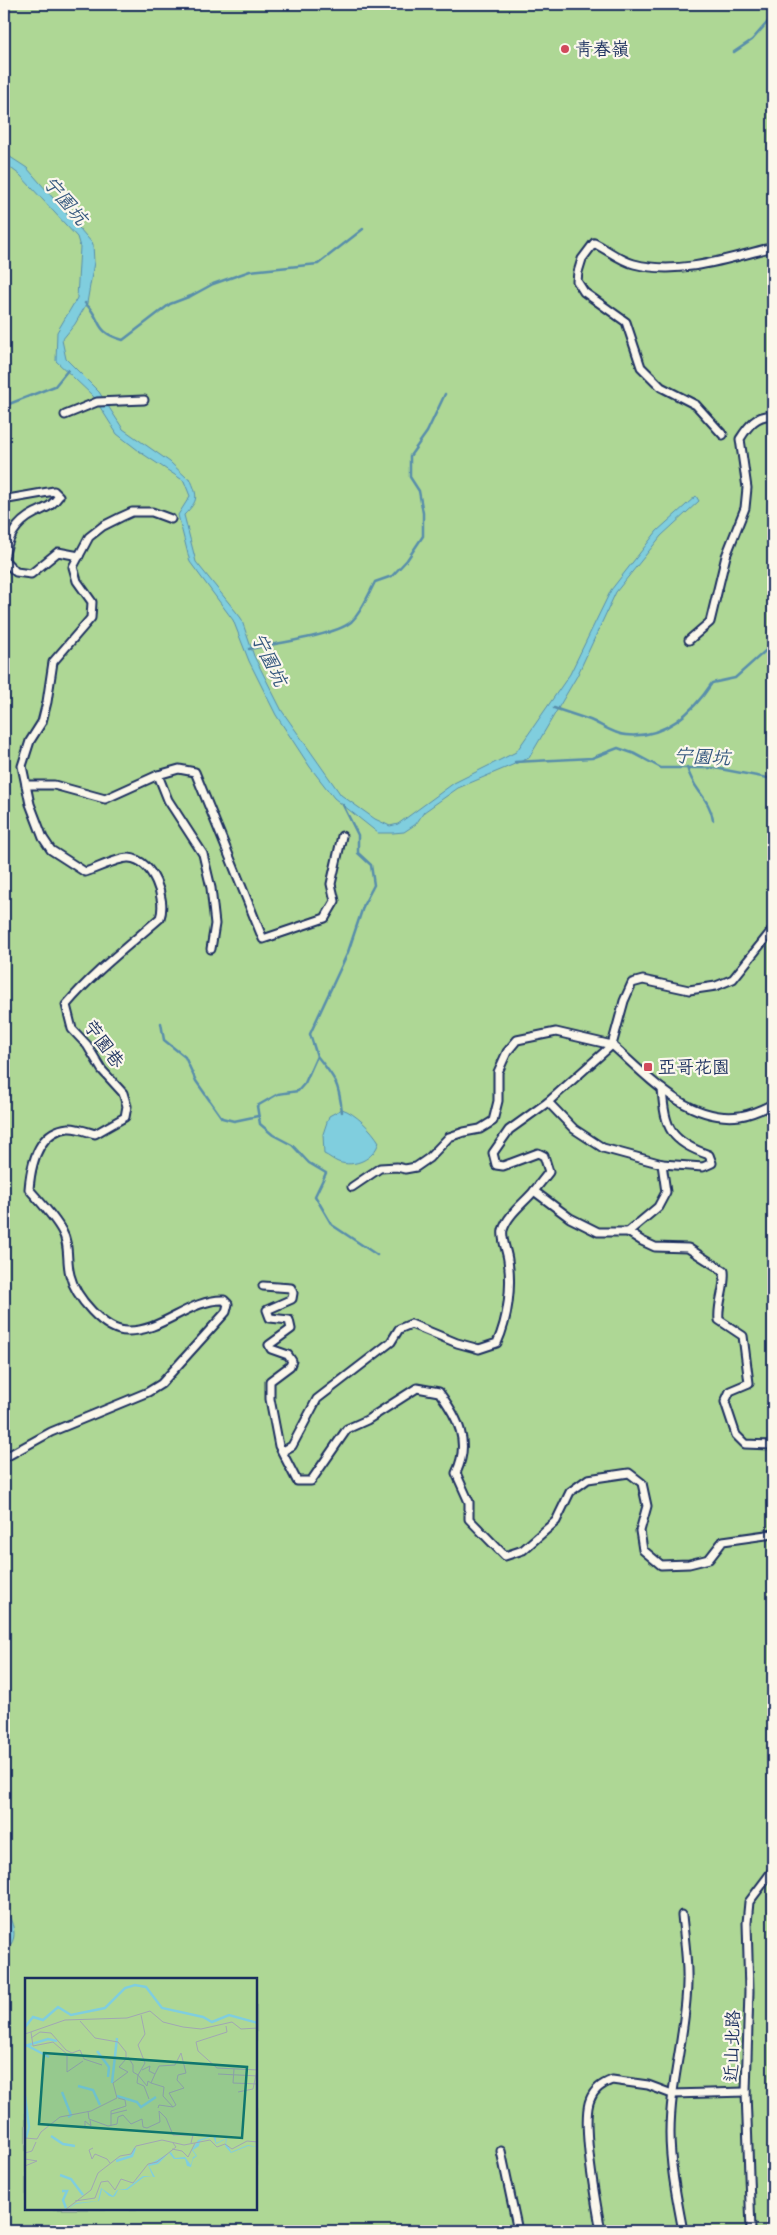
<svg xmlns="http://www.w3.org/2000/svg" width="777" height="2235" viewBox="0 0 777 2235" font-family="'Indie Flower','LXGW WenKai TC',sans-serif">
	<rect width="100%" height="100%" fill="#fbf7ec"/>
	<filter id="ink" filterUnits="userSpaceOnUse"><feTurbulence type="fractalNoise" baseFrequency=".02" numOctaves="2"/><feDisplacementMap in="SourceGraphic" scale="10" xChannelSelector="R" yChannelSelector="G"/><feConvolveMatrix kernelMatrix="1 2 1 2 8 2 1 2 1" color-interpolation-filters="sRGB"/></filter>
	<g filter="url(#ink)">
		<path fill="#aed795" stroke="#64837a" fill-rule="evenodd" d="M4 4H773V2231H4ZM26 1979H256V2209H26Z"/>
		<g fill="#80cede" stroke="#588eab">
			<path d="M4 153 27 168 93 244 94 262 87 303 75 324 62 340 66 359 99 392 123 429 170 462 187 478H190C198 497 199 500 184 515L196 562 241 618 254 656 282 711 341 795 375 819 390 826 398 824 454 783 516 752 570 674 611 590 657 531 696 496 699 501 661 536 616 592 577 676 529 758 458 788 424 812 416 824 404 832 393 833H378L334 798 310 767 276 715 249 661 233 620 190 562 178 515 190 496 184 481 143 454 117 434 93 396 56 361 57 332 77 298 80 247 77 237 20 175 4 163Z"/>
			<path d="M342 1109C355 1113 372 1130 379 1142 374 1159 355 1168 338 1162 333 1160 329 1156 324 1154L323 1134 329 1116Z"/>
			<path d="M4 1905C9 1917 19 1932 11 1944L4 1946Z"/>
		</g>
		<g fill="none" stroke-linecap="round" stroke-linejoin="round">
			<g stroke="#588eab" stroke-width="2.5">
				<polyline points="734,52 752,40 773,16"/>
				<path d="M85 303C104 321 92 331 123 340L170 304 191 296 213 284 250 271 318 264 363 229"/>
				<polyline points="4,406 55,386 68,370"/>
				<path d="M249 649C272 644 334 636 351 622 362 612 368 595 375 582L392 576 407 560 423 536V513L419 491 410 477V456L427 432 445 394"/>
				<path d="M554 708C566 712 578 716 590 720 602 725 613 734 626 735 664 739 693 712 712 683L735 678 773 644"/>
				<polyline points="515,762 592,758 618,748 635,754 661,768 715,768 773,779"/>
				<path d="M687 767C692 789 710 798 713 820"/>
				<polyline points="343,805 358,835 358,853 371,865 374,885 364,904 348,952 310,1034 317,1056 305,1083 298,1091 278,1094 257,1106 260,1124 273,1135 292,1145 309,1163 326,1173 315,1196 332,1225 377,1255"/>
				<polyline points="161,1023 164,1040 185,1057 196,1081 222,1118 234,1121 258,1116"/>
				<path d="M317 1056C335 1078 339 1083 342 1112"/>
			</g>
			<defs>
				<g id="street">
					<polyline points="65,415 97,402 144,400"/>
					<path d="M723 435 696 405 661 387 641 367 626 322 584 292 577 281 578 272 582 259 594 243C606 249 621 261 634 264 679 276 730 258 773 247"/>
					<path d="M8 499 54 491 59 496C51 507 47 507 35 513 15 523 7 539 4 560L16 572 31 574 58 552 79 556"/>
					<path d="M689 640 710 622 726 556 745 508 747 488 740 439C748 426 757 414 773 416"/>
					<polyline points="158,775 168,800 203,854 211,888 215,924 211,949"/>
					<polyline points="26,785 54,785 105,799 158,775 179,769 195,772 263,939 325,918 335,901 331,884 342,836"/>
					<path d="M773 929 733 979 716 986 689 990 643 980 632 983 624 1001 612 1045C647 1076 688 1123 740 1116 751 1115 763 1109 773 1104"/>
					<polyline points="548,1102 574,1129 603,1148 662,1164"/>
					<polyline points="352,1187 380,1168 397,1167 405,1169 416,1167 429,1158 449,1137 464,1132 480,1129 493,1121 498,1101 498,1072 507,1052 517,1040 556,1032 612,1045"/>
					<polyline points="534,1191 549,1172 544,1156 538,1153 503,1166 496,1165 493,1153 509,1130 548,1102 612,1045"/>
					<path d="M628 1232 642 1241 655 1247 688 1248 724 1271C726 1288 717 1303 719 1320L743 1336 749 1383 730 1391 725 1402 736 1435 745 1444 773 1445"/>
					<path d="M263 1286 291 1288 293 1293 292 1299 267 1310 270 1318 289 1320 291 1329 269 1345 271 1349 288 1355 292 1361 290 1366 270 1381V1399L279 1446 297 1481H311L347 1429 367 1420 417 1388 439 1392C458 1418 471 1442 456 1473L469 1502V1519L505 1556 523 1550 556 1521 570 1492 588 1479 629 1473 642 1483 647 1506 640 1531 643 1550 661 1565 689 1564 709 1559 723 1541 773 1534"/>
					<path d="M283 1451 292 1446 317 1399 391 1342 399 1329 411 1324 457 1343 479 1349 497 1343C508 1319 512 1286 508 1260 507 1251 501 1238 503 1230 508 1214 524 1203 534 1191L570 1218 598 1232H628L658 1207 666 1192 662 1164 703 1167 712 1163 709 1155C670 1141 665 1129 662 1089"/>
					<path d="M4 1458 51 1432 148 1392 161 1384 226 1312 228 1304 224 1300C189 1299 162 1332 127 1331 104 1331 75 1296 70 1275 66 1260 70 1245 62 1231 54 1216 40 1202 29 1189 31 1164 38 1131 68 1128 76 1127 88 1132 95 1134L125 1117 127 1106 123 1093 102 1070 87 1045 72 1029 66 1005C93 973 128 946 160 918 167 899 153 860 129 858 119 857 96 869 85 872L51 850 43 838 30 804 22 766 30 741 42 722 47 702 53 662 91 618 92 602 77 581 73 567 89 537 103 526 121 517 132 512H152L171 519"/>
					<path d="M682 1915C684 1937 688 1960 687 1983 686 2034 670 2083 670 2133 670 2166 677 2199 683 2231"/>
					<polyline points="501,2151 518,2231"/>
					<path d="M601 2231C596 2204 581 2122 590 2100 594 2089 602 2084 612 2080L648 2085 672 2094 746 2092"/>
					<polyline points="751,2231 746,2092 749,1991 747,1923 749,1902 773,1870"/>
				</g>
			</defs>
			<use href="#street" stroke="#1b2f5e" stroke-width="11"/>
			<use href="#street" stroke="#fbf7ec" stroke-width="7"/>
		</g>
	</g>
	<g fill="#d1495b" stroke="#fbf7ec" stroke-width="2">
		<circle cx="565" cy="49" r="5"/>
		<rect x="643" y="1062" width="10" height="10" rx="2.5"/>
	</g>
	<g text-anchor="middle" stroke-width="4.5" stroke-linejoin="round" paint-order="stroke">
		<g font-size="18" fill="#1b2f5e" stroke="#fbf7ec" text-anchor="start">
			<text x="575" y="55">青春嶺</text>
			<text x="658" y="1073">亞哥花園</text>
		</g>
		<g font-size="18" fill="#1b2f5e" stroke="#fbf7ec">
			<text transform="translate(104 1044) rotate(54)" y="6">苧園巷</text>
			<text transform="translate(732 2046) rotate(-88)" y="6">近山北路</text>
		</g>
		<g font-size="19" font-style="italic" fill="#34577e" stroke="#fbf7ec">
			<text transform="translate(66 200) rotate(50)" y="7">宁園坑</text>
			<text transform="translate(270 659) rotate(64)" y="7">宁園坑</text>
			<text transform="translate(702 756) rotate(3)" y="7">宁園坑</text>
		</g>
	</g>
	<g transform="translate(25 1978)">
		<rect width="232" height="232" fill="#fbf7ec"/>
		<path d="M0 1H232V232H0Z" fill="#aed795"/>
		<path d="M189 157H191V165L202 160 201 166 204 169 206 174 223 167 232 169 223 168 206 175 200 168 201 161 191 166 188 158 175 163 174 168 168 172 172 178 168 181 166 189 162 188 160 181H149L144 175 133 186 124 188 130 199H119L102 212H93L90 218 88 219 84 218 77 211 74 223 51 226 42 232 51 225 73 223 76 210 88 218 92 212 101 211 118 198 128 199 123 187 146 174 150 180 160 179 166 187 168 179 171 178 167 172 173 162Z" fill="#80cede"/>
		<path fill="none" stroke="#80cede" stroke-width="2.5" d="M0 49 8 39 18 42 33 29 46 37 80 30 100 10 110 7 121 9 137 30 178 39 187 44 204 37 233 45M1 67 24 79M0 68 23 61 32 63M72 73 84 89 83 99M87 105 92 60M53 108 68 112 75 127M37 114 46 137 43 139M0 118 4 149 1 160M92 118 112 124 116 129 131 119M26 158 38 166 50 168M91 183 107 178 110 170M35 197 46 201 58 217M37 213H42L38 222 41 230"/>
		<path fill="none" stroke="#a1a7b3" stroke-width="1" d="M55 43 70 60 93 64 101 74M201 48 202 54 171 64 173 73 192 90 233 92M6 54 8 68 28 64 42 76V94L58 83M0 56 40 42 102 40 125 33 138 44 158 49 176 51 207 44 216 51 233 50M6 60 15 54 26 55 41 72 47 75 55 72 59 81 77 87M103 79 108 87V94L113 97 120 85 113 67 120 56 116 37M209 91 208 105 233 106M117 92 125 88 124 93 130 96 126 105 139 109 138 118 148 129M130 96 134 88 150 87 156 75 161 95 153 97 152 102 159 110 144 115 151 127 148 129M193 96 233 98M113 97 112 105 119 108 124 121M113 97 122 108 123 103 126 105M213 114 228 111 232 92M133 130 134 127 148 129M63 133 64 141 83 148 92 146 93 139 98 137 106 146 117 141 118 149 122 150 135 144 134 133 141 140 148 157H168L166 165M86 136 102 132M60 148V143L66 148 65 142M86 148V133L101 128 100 122 93 120M0 160 12 161 16 154 35 139 66 133 92 120 88 105 103 94 94 89 101 81V74M68 170 64 172 67 181 70 176 82 181 85 185M147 171 157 173 163 179 170 165M0 175 7 173 11 164M0 181 12 183 0 188M50 223 70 220 76 204 83 203 90 212 96 201 108 205 123 186 132 184 151 169 148 165M40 232 66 212 73 195 95 178 106 176 111 168 137 162 159 167 185 162 192 169 200 166 207 171 222 163 233 164"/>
		<path fill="#0f766e" fill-opacity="0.15" stroke="#0f766e" stroke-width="2.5" d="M19 75 222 89 217 160 14 146Z"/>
		<rect width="232" height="232" fill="none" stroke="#1b2f5e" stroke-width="2.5"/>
	</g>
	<rect width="777" height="2235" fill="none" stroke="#fbf7ec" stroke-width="20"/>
	<rect x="10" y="10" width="757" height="2215" fill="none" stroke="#1b2f5e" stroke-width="2" filter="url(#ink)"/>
</svg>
